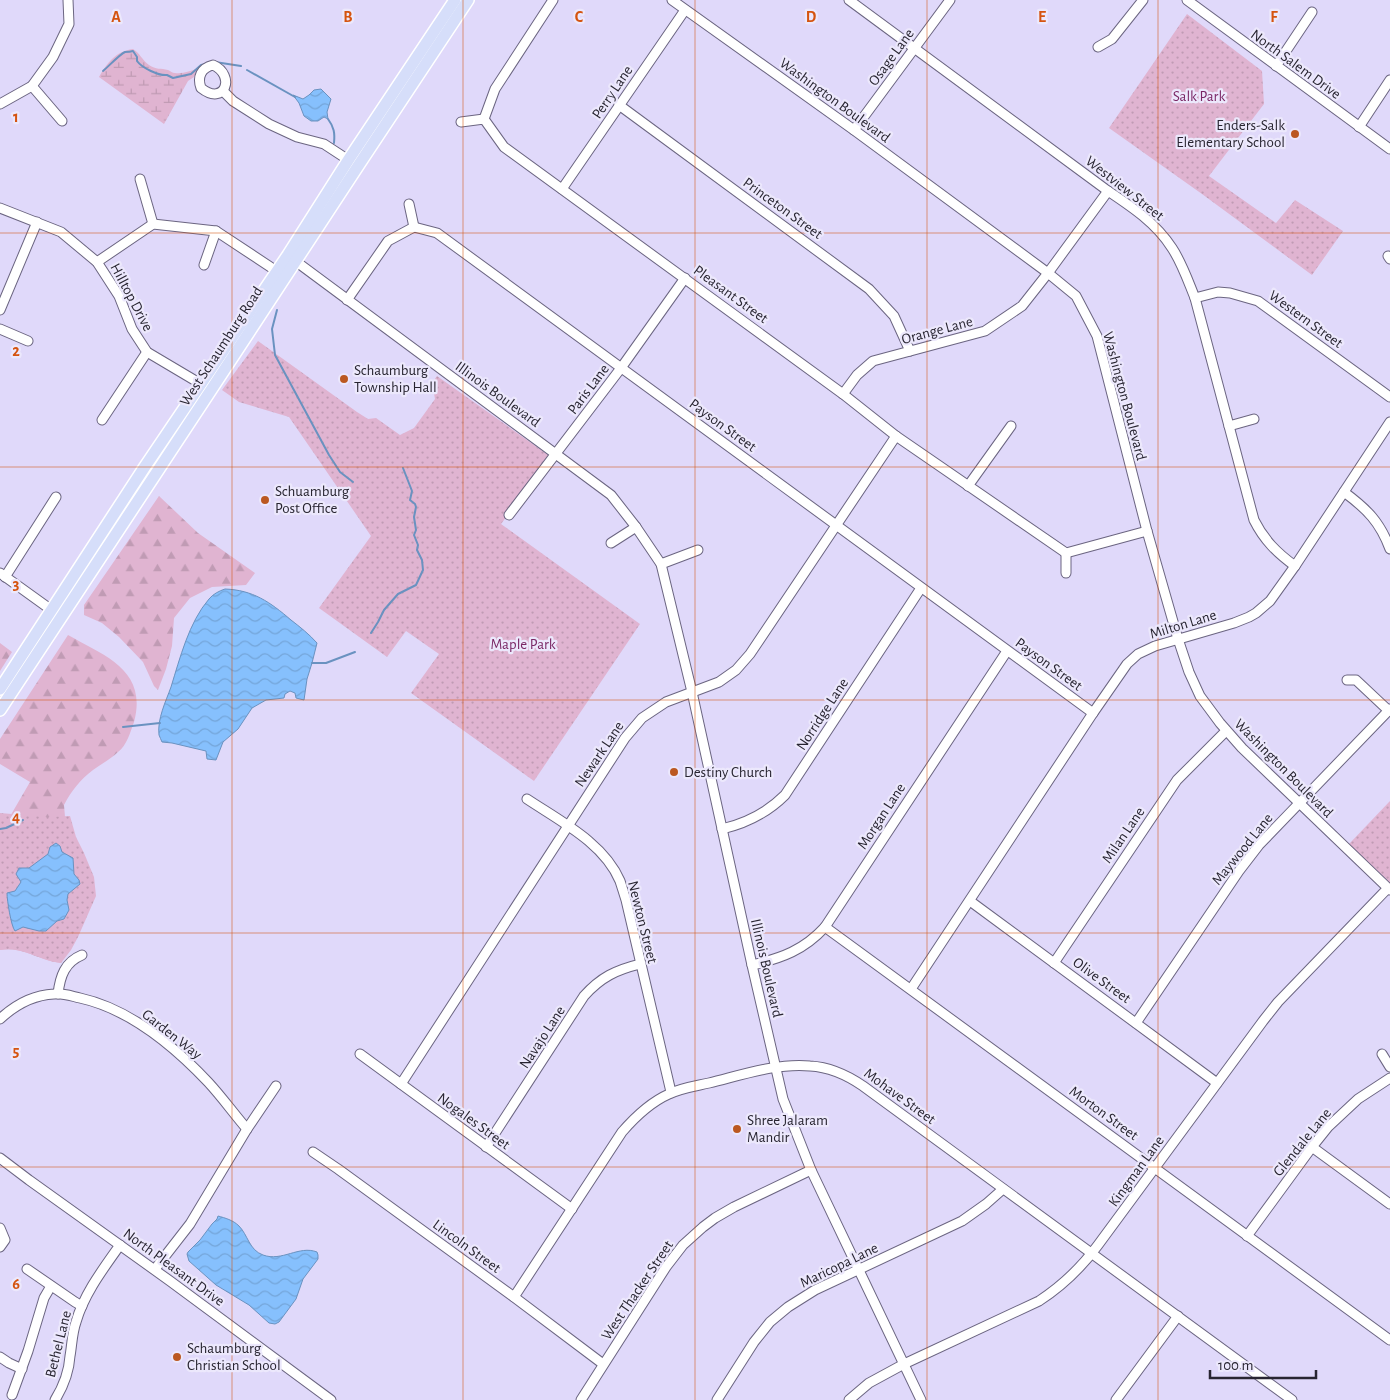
<svg xmlns="http://www.w3.org/2000/svg" width="1390" height="1400" viewBox="0 0 1390 1400" font-family="'Alegreya Sans',sans-serif">
	<defs>
		<pattern id="forest-firs" width="22" height="20" patternUnits="userSpaceOnUse" patternTransform="scale(1.25)"><rect width="22" height="20" fill="#e0b4d1"/><path d="M5 1l3.5 6h-7zM16 11l3.5 6h-7z" fill="#c09bb4"/></pattern>
		<pattern id="wetland-marsh" width="20" height="14" patternUnits="userSpaceOnUse" patternTransform="scale(1.25)"><rect width="20" height="14" fill="#e0b4d1"/><path d="M1 5h8M5 5V1M11 12h8M15 12V8" fill="none" stroke="#c09bb4"/></pattern>
		<pattern id="park-dots" width="8" height="8" patternUnits="userSpaceOnUse" patternTransform="scale(1.25)"><rect width="8" height="8" fill="#e0b4d1"/><path d="M2 2h.1M6 6h.1" fill="none" stroke="#c09bb4" stroke-width="1.8" stroke-linecap="round"/></pattern>
		<pattern id="water-waves" width="16" height="10" patternUnits="userSpaceOnUse" patternTransform="scale(1.25)"><rect width="16" height="10" fill="#86c0fd"/><path d="M0 5q4-4 8 0t8 0" fill="none" stroke="#74a5d9"/></pattern>
	</defs>
	<rect width="100%" height="100%" fill="#e0d9fa"/>
	<g fill="url(#forest-firs)">
		<polygon points="159,496 198,533 255,573 246,585 212,587 190,598 174,618 172,646 166,669 158,690 154,686 143,662 119,637 102,623 84,615 84,605"/>
		<path d="M68 635C105 656 148 670 134 722 130 733 127 745 118 752 111 759 101 764 93 770 80 780 72 790 64 805L75 935 61 963C55 962 49 961 44 959 29 954 17 947 0 950L5 825 30 782 0 764V739Z"/>
		<polygon points="0,643 12,652 0,671"/>
	</g>
	<path fill="url(#wetland-marsh)" d="M133 49C140 53 142 60 149 65 156 70 161 68 168 70 171 71 172 73 175 73 183 74 191 71 198 68L194 77 188 81 164 124 99 77C107 63 116 51 133 49Z"/>
	<g fill="url(#park-dots)">
		<polygon points="1187,14 1262,71 1264,104 1209,176 1276,223 1295,200 1343,231 1312,275 1202,194 1109,128"/>
		<polygon points="258,341 357,412 368,419 376,418 400,435 414,428 435,399 432,383 437,376 551,457 501,524 640,624 534,781 411,693 439,654 406,631 387,657 319,608 371,536 289,417 239,402 222,390"/>
		<polygon points="1390,801 1390,883 1349,844"/>
		<path d="M0 813 47 817 70 816 76 837 84 853 94 877 96 896 78 937 71 950 61 963C55 962 49 961 44 959 29 954 17 947 0 950Z"/>
	</g>
	<g fill="url(#water-waves)" stroke="#6a92c0">
		<polygon points="321,89 331,99 327,112 328,119 324,117 318,121 311,121 304,116 299,103 293,95 303,99 309,95 314,90"/>
		<path d="M225 589C253 590 270 602 291 620 300 627 309 634 317 643L312 663 307 679 304 700 296 698 295 693 290 691 285 694 284 698 266 700 252 708 238 729 223 742 216 760 207 759 206 751 172 743 162 742C161 740 160 737 159 735 157 719 166 701 171 687 180 658 189 622 209 599 213 594 219 591 225 589Z"/>
		<path d="M56 843 60 846 62 852 73 858 74 874 79 880 80 884 68 894 67 900 69 910 64 919 57 921 46 931H39L23 927 15 931C11 926 7 900 7 893L15 891 21 882 16 874 19 868H29L48 854 50 847Z"/>
		<path d="M218 1216C225 1218 233 1220 239 1226 248 1235 249 1250 263 1255 282 1262 299 1245 317 1252L318 1255V1259L303 1279 296 1299 279 1322 275 1324 269 1323 249 1305 216 1285 189 1261 187 1254 188 1252 200 1240 212 1224 217 1219Z"/>
	</g>
	<g fill="none" stroke-linecap="round" stroke-linejoin="round">
		<g stroke="#6a92c0" stroke-width="2">
			<polyline points="215,62 241,66"/>
			<polyline points="247,70 295,97"/>
			<path d="M103 71C108 67 120 54 125 52 127 52 130 52 133 51L137 57V61C142 68 159 76 167 75L173 78 191 74 201 65 206 64"/>
			<path d="M328 119C334 127 335 133 334 143"/>
			<polyline points="277,310 272,329 275,355 329,455 340,472 353,482"/>
			<polyline points="371,633 378,622 384,610 398,594 416,585 423,570 422,560 417,550 418,545 414,535 416,530 414,517 416,507 415,504 410,500 412,491 403,468"/>
			<polyline points="312,663 326,663 355,652"/>
			<polyline points="123,727 160,723"/>
			<polyline points="0,829 6,828 23,820"/>
		</g>
		<defs>
			<g id="minor">
				<polyline points="672,0 854,130 1048,273 1076,296 1097,336 1147,531 1178,639 1189,672 1200,696 1220,723 1242,748 1390,890"/>
				<path d="M849 0 1108 191C1132 207 1156 223 1172 248 1182 263 1188 281 1195 298L1254 520C1264 540 1277 553 1295 566"/>
				<polyline points="1187,0 1390,149"/>
				<polyline points="1098,47 1112,39 1143,0"/>
				<path d="M213 65C236 75 225 107 201 88 197 77 201 68 213 65Z"/>
				<polyline points="1276,66 1312,12"/>
				<polyline points="32,86 62,121"/>
				<polyline points="223,91 233,101 269,124 297,137 324,144 353,163"/>
				<polyline points="0,104 32,86 53,57 69,24 68,0"/>
				<polyline points="619,105 869,289 894,316 910,351"/>
				<polyline points="484,119 495,89 553,0"/>
				<polyline points="461,122 484,119 504,147 843,394 896,436 1066,553 1147,531"/>
				<polyline points="1359,127 1390,80"/>
				<polyline points="854,130 950,0"/>
				<polyline points="140,179 153,224"/>
				<polyline points="562,189 685,10"/>
				<polyline points="409,204 414,227"/>
				<polyline points="0,208 61,232 97,262 119,296 132,329 147,352 206,387"/>
				<polyline points="1388,256 1390,259"/>
				<polyline points="290,257 611,495 636,527 661,564 692,692 752,965 783,1099 811,1170 921,1400"/>
				<polyline points="97,262 153,224 216,231 281,274"/>
				<polyline points="204,265 216,231"/>
				<polyline points="1195,298 1218,292 1230,293 1258,301 1390,397"/>
				<polyline points="347,300 388,241 414,227 437,233 1093,713"/>
				<polyline points="0,310 37,222"/>
				<polyline points="0,329 28,341"/>
				<polyline points="843,394 857,375 873,361 985,331 1022,306 1048,273 1108,191"/>
				<polyline points="102,420 147,352"/>
				<polyline points="1229,426 1254,419"/>
				<polyline points="968,486 1011,426"/>
				<path d="M1344 492C1367 509 1380 522 1390 549"/>
				<polyline points="509,515 621,368 685,278"/>
				<polyline points="611,543 636,527"/>
				<polyline points="661,564 698,550"/>
				<polyline points="0,573 57,614"/>
				<polyline points="1066,573 1066,553"/>
				<polyline points="5,577 56,497"/>
				<polyline points="1347,680 1356,680 1389,711"/>
				<path d="M527 799C560 821 604 843 620 881 622 887 624 894 626 900L671 1092"/>
				<path d="M722 829C747 823 767 813 785 795L921 588"/>
				<polyline points="970,901 1217,1083"/>
				<polyline points="825,927 1390,1340"/>
				<polyline points="1054,963 1177,780 1226,731"/>
				<path d="M752 965C782 958 804 950 825 927L1007 651"/>
				<polyline points="911,989 1093,713 1127,664 1138,654 1155,646 1234,623 1249,617 1256,613 1270,601 1295,566 1390,422"/>
				<path d="M58 994C60 976 65 962 82 955"/>
				<path d="M0 1019C15 1005 33 995 54 994 63 993 71 996 80 998 130 1009 174 1046 208 1082 222 1097 234 1114 247 1129"/>
				<polyline points="1136,1023 1239,871 1259,845 1390,709"/>
				<polyline points="360,1054 572,1209"/>
				<polyline points="1382,1054 1390,1067"/>
				<polyline points="401,1084 625,738 642,718 666,702 719,682 736,670 750,654 896,436"/>
				<path d="M486 1147 584 996C601 977 616 970 640 964"/>
				<polyline points="1312,1147 1390,1204"/>
				<polyline points="313,1152 338,1169 514,1297 603,1364"/>
				<polyline points="0,1158 29,1180 170,1281 331,1400"/>
				<polyline points="0,1228 5,1240 0,1247"/>
				<polyline points="1247,1236 1312,1147 1328,1127 1358,1099 1390,1078"/>
				<polyline points="27,1269 75,1302 82,1306"/>
				<polyline points="155,1269 190,1224 247,1129 276,1086"/>
				<path d="M514 1297 622 1132C635 1117 651 1102 669 1094 681 1088 696 1086 709 1083 742 1075 776 1063 810 1066 830 1067 847 1075 863 1086L1292 1400"/>
				<polyline points="0,1357 9,1363 22,1369"/>
				<polyline points="12,1395 28,1351 44,1298 51,1286"/>
				<path d="M55 1400C63 1387 69 1372 70 1356 72 1345 72 1333 76 1322 84 1294 103 1269 120 1245"/>
				<polyline points="581,1400 666,1267 683,1245 703,1227 715,1218 734,1207 811,1170"/>
				<polyline points="717,1400 754,1342 770,1322 788,1307 815,1290 962,1221 986,1204 1003,1189"/>
				<path d="M849 1400 869 1383 904 1364 1039 1301C1062 1286 1081 1268 1098 1245L1263 1021 1278 1002 1388 888"/>
				<polyline points="1116,1400 1178,1316"/>
			</g>
			<g id="major">
				<polyline points="0,689 144,468 288,255 349,159 455,0"/>
				<polyline points="0,710 211,390 358,166 468,0"/>
			</g>
		</defs>
		<use href="#minor" stroke="#6b6581" stroke-width="11"/>
		<use href="#major" stroke="#fff" stroke-width="14"/>
		<use href="#minor" stroke="#fff" stroke-width="9"/>
		<use href="#major" stroke="#d6defa" stroke-width="11"/>
	</g>
	<path fill="none" stroke="#d55410" stroke-width="1" stroke-opacity="0.55" d="M232 0V1400M463 0V1400M695 0V1400M927 0V1400M1158 0V1400M0 233H1390M0 467H1390M0 700H1390M0 933H1390M0 1167H1390"/>
	<g fill="#bb5821" stroke="#ece8fc" stroke-width="2">
		<circle cx="1295" cy="134" r="5"/>
		<circle cx="344" cy="379" r="5"/>
		<circle cx="265" cy="500" r="5"/>
		<circle cx="674" cy="772" r="5"/>
		<circle cx="737" cy="1129" r="5"/>
		<circle cx="177" cy="1357" r="5"/>
	</g>
	<g text-anchor="middle" stroke-width="4.5" stroke-linejoin="round" paint-order="stroke">
		<g font-size="15" fill="#282531" stroke="#ece8fc">
			<text transform="translate(891 57) rotate(-54)" y="5">Osage Lane</text>
			<text transform="translate(1296 64) rotate(36)" y="5">North Salem Drive</text>
			<text transform="translate(612 92) rotate(-56)" y="5">Perry Lane</text>
			<text transform="translate(835 100) rotate(36)" y="5">Washington Boulevard</text>
			<text transform="translate(1125 188) rotate(38)" y="5">Westview Street</text>
			<text transform="translate(783 208) rotate(36)" y="5">Princeton Street</text>
			<text transform="translate(731 294) rotate(36)" y="5">Pleasant Street</text>
			<text transform="translate(132 297) rotate(62)" y="5">Hilltop Drive</text>
			<text transform="translate(1306 319) rotate(36)" y="5">Western Street</text>
			<text transform="translate(937 330) rotate(-15)" y="5">Orange Lane</text>
			<text transform="translate(221 346) rotate(-57)" y="5">West Schaumburg Road</text>
			<text transform="translate(588 389) rotate(-53)" y="5">Paris Lane</text>
			<text transform="translate(498 394) rotate(36)" y="5">Illinois Boulevard</text>
			<text transform="translate(1125 396) rotate(75)" y="5">Washington Boulevard</text>
			<text transform="translate(723 425) rotate(36)" y="5">Payson Street</text>
			<text transform="translate(1183 624) rotate(-17)" y="5">Milton Lane</text>
			<text transform="translate(1049 664) rotate(36)" y="5">Payson Street</text>
			<text transform="translate(822 714) rotate(-57)" y="5">Norridge Lane</text>
			<text transform="translate(599 754) rotate(-56)" y="5">Newark Lane</text>
			<text transform="translate(1284 768) rotate(45)" y="5">Washington Boulevard</text>
			<text transform="translate(881 816) rotate(-57)" y="5">Morgan Lane</text>
			<text transform="translate(1123 835) rotate(-56)" y="5">Milan Lane</text>
			<text transform="translate(1242 849) rotate(-51)" y="5">Maywood Lane</text>
			<text transform="translate(643 922) rotate(76)" y="5">Newton Street</text>
			<text transform="translate(767 968) rotate(77)" y="5">Illinois Boulevard</text>
			<text transform="translate(1102 980) rotate(36)" y="5">Olive Street</text>
			<text transform="translate(172 1034) rotate(38)" y="5">Garden Way</text>
			<text transform="translate(542 1037) rotate(-57)" y="5">Navajo Lane</text>
			<text transform="translate(900 1096) rotate(36)" y="5">Mohave Street</text>
			<text transform="translate(1104 1113) rotate(36)" y="5">Morton Street</text>
			<text transform="translate(474 1121) rotate(36)" y="5">Nogales Street</text>
			<text transform="translate(1302 1142) rotate(-51)" y="5">Glendale Lane</text>
			<text transform="translate(1136 1171) rotate(-54)" y="5">Kingman Lane</text>
			<text transform="translate(467 1246) rotate(36)" y="5">Lincoln Street</text>
			<text transform="translate(839 1265) rotate(-26)" y="5">Maricopa Lane</text>
			<text transform="translate(174 1267) rotate(36)" y="5">North Pleasant Drive</text>
			<text transform="translate(637 1290) rotate(-56)" y="5">West Thacker Street</text>
			<text transform="translate(58 1344) rotate(-76)" y="5">Bethel Lane</text>
		</g>
		<g font-size="15" fill="#7a2765" stroke="#ece8fc">
			<text x="1199" y="101">Salk Park</text>
			<text x="523" y="649">Maple Park</text>
		</g>
		<g font-size="15" fill="#282531" stroke="#ece8fc" text-anchor="start">
			<text x="1285" y="130" text-anchor="end">Enders-Salk<tspan x="1285" dy="17">Elementary School</tspan></text>
			<text x="354" y="375">Schaumburg<tspan x="354" dy="17">Township Hall</tspan></text>
			<text x="275" y="496">Schuamburg<tspan x="275" dy="17">Post Office</tspan></text>
			<text x="684" y="777">Destiny Church</text>
			<text x="747" y="1125">Shree Jalaram<tspan x="747" dy="17">Mandir</tspan></text>
			<text x="187" y="1353">Schaumburg<tspan x="187" dy="17">Christian School</tspan></text>
		</g>
	</g>
	<g font-size="16" text-anchor="middle" font-weight="bold" fill="#d55410" stroke="#ece8fc" stroke-width="4.5" stroke-linejoin="round" paint-order="stroke">
		<text x="116" y="22">A</text>
		<text x="348" y="22">B</text>
		<text x="579" y="22">C</text>
		<text x="811" y="22">D</text>
		<text x="1042" y="22">E</text>
		<text x="1274" y="22">F</text>
		<text x="16" y="122">1</text>
		<text x="16" y="356">2</text>
		<text x="16" y="589">3</text>
		<text x="16" y="822">4</text>
		<text x="16" y="1056">5</text>
		<text x="16" y="1289">6</text>
	</g>
	<path d="M1210 1370v8h106v-8" fill="none" stroke="#282531" stroke-width="2.5"/>
	<text x="1218" y="1370" font-size="15" fill="#282531" stroke="#ece8fc" stroke-width="4" paint-order="stroke">100 m</text>
</svg>
